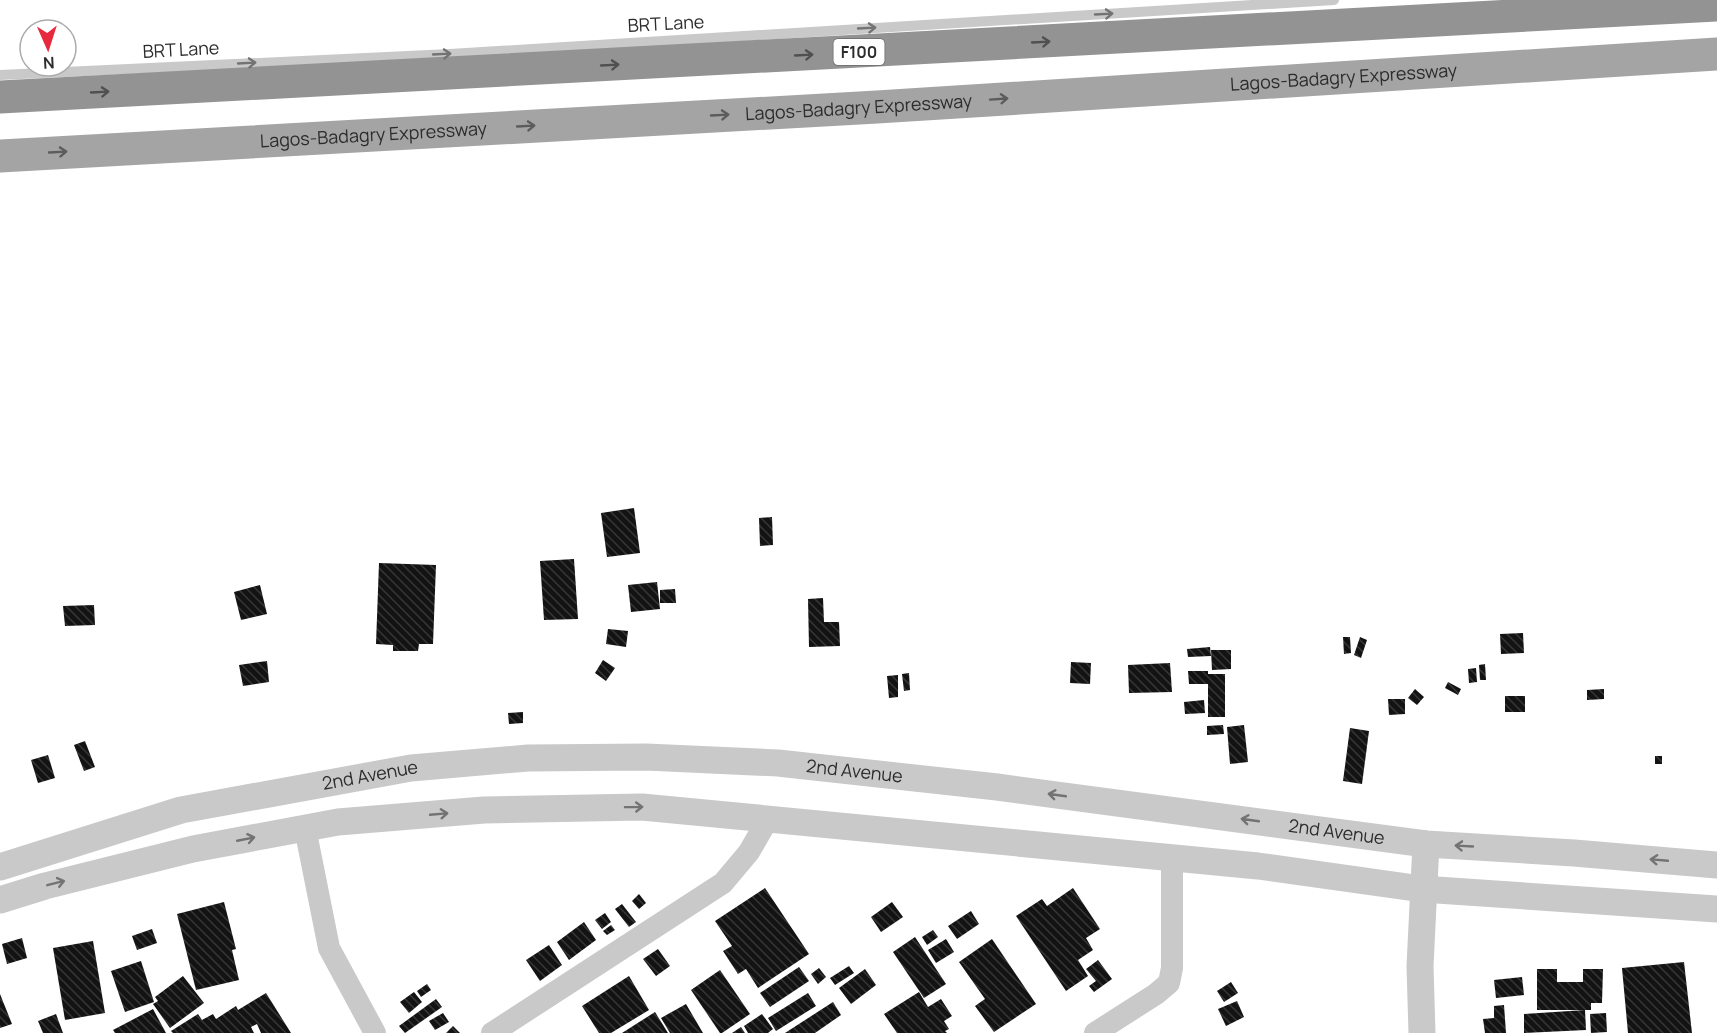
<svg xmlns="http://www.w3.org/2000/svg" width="1717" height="1033" viewBox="0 0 1717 1033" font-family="Manrope,sans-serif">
	<defs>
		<pattern id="building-back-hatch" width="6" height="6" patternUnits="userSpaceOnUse" patternTransform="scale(1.5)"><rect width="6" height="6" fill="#131313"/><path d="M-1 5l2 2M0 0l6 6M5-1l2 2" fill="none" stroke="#363636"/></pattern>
	</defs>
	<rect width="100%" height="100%" fill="#fff"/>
	<g fill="url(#building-back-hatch)">
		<polygon points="634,508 640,553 607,557 601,513"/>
		<polygon points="772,517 773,545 760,546 759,518"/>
		<polygon points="574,559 578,619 544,620 540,561"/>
		<polygon points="379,563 436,565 433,644 419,644 418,651 393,651 393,645 376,644"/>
		<polygon points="657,582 660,609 631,612 628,585"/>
		<polygon points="260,585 267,614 241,620 234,592"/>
		<polygon points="675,589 676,603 660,603 660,590"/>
		<polygon points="823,598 824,622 839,622 840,646 809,647 808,599"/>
		<polygon points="94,605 95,625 65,626 63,606"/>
		<polygon points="608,629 628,631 626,647 606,644"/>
		<polygon points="1523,633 1524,653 1501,654 1500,634"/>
		<polygon points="1343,637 1350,637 1351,653 1344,654"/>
		<polygon points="1360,637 1367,640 1361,658 1354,655"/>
		<polygon points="1210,647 1211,656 1188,657 1187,649"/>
		<polygon points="1211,650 1231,650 1231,669 1212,670"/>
		<polygon points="603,660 615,668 606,681 595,673"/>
		<polygon points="267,661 269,682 243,686 239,665"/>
		<polygon points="1071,662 1091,663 1090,684 1070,683"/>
		<polygon points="1170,663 1172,692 1129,693 1128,665"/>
		<polygon points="1485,664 1486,680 1480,680 1479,665"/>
		<polygon points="1476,668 1477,682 1469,683 1468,669"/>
		<polygon points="1188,671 1208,671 1208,674 1225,674 1225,717 1208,717 1208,684 1189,684"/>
		<polygon points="909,673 910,690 904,691 902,674"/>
		<polygon points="898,675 898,697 889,698 887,676"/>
		<polygon points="1448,682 1461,689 1458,695 1445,688"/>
		<polygon points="1415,689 1424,697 1417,705 1408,698"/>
		<polygon points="1604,689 1604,699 1587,700 1587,690"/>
		<rect x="1505" y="696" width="20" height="16"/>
		<polygon points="1388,699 1405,699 1405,714 1389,715"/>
		<polygon points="1204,700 1205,713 1185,714 1184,702"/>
		<polygon points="523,712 523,723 509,724 508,713"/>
		<polygon points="1223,725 1224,734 1207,735 1207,726"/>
		<polygon points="1244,725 1248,762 1230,764 1227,727"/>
		<polygon points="1350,728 1369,731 1362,784 1343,781"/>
		<polygon points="85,741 95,767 84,771 74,745"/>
		<polygon points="48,755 55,778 38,783 31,760"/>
		<rect x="1655" y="756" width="7" height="8"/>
		<polygon points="765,888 809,954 758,988 746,969 738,974 723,951 732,946 715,921"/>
		<polygon points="1073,888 1100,929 1086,938 1093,950 1078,960 1088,976 1066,991 1016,916 1042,899 1047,906"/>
		<polygon points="639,894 646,903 639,909 632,901"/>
		<polygon points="224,902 236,949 232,950 239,980 196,990 177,914"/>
		<polygon points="892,902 903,917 881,932 871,917"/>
		<polygon points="622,904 636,922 629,927 615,909"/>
		<polygon points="971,911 979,924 957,939 948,926"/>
		<polygon points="605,913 611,922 602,929 595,920"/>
		<polygon points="584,922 596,940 569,960 557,942"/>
		<polygon points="611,925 615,930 607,935 603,931"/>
		<polygon points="152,929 157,943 137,950 132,936"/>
		<polygon points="933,930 938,937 927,945 922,937"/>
		<polygon points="915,937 946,984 924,998 893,952"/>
		<polygon points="22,938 27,958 7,964 2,944"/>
		<polygon points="946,939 954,952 936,963 928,950"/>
		<polygon points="992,939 1036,1004 994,1032 975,1006 985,999 959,962"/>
		<polygon points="93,941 105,1013 65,1020 53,948"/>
		<polygon points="549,945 562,965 540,981 526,960"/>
		<polygon points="658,949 670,966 656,976 643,959"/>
		<polygon points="1098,960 1112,979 1094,992 1089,986 1096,981 1086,969"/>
		<polygon points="141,961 154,1002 125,1012 111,971"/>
		<polygon points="1684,962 1692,1033 1628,1033 1622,968"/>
		<polygon points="849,966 854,973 835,985 830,978"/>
		<polygon points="799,967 809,981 770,1007 760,993"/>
		<polygon points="819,968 826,977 818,984 811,974"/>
		<polygon points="865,969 876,985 851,1004 839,988"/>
		<polygon points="1537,969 1557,969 1557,982 1583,982 1583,969 1603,969 1602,1003 1591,1003 1591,1010 1537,1010"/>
		<polygon points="720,970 750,1014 722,1033 720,1033 691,990"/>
		<polygon points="183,976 204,1003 170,1028 153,1004 158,1001 155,997"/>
		<polygon points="629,976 649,1010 611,1033 599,1033 582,1006"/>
		<polygon points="1522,977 1524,995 1496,998 1494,980"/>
		<polygon points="1231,982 1238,993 1224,1002 1217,991"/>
		<polygon points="427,984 431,990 421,997 417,991"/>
		<polygon points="414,992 422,1002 409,1013 400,1002"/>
		<polygon points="919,992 928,1007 941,999 952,1016 944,1021 949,1029 945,1031 947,1033 897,1033 884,1014"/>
		<polygon points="266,993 291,1033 261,1033 257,1024 251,1027 254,1033 173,1033 171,1031 198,1014 202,1020 213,1014 216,1019 236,1006 238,1010"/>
		<polygon points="808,993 816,1006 776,1031 768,1018"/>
		<polygon points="0,994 12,1024 0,1028"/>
		<polygon points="436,999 442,1007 405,1033 399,1026"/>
		<polygon points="1237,1001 1244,1017 1226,1026 1218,1009"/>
		<polygon points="833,1002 841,1015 815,1033 785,1033"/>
		<polygon points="686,1004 703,1033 670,1033 661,1018"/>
		<polygon points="1504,1005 1506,1033 1485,1033 1483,1019 1494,1018 1494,1006"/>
		<polygon points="153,1009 166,1033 115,1033 113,1030"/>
		<polygon points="1585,1010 1586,1030 1524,1033 1524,1014"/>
		<polygon points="655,1012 668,1033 622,1033"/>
		<polygon points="443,1013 449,1022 435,1030 429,1021"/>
		<polygon points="1606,1013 1607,1032 1591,1033 1590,1014"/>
		<polygon points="56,1014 63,1033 43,1033 38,1021"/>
		<polygon points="762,1014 773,1029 768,1033 748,1033 744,1026"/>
		<polygon points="453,1026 460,1033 446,1033"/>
		<polygon points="741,1027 745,1033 732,1033"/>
	</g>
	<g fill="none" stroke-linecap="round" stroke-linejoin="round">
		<polyline stroke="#c9c9c9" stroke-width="10" points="0,75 450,54 1334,0"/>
		<g stroke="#c9c9c9" stroke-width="22">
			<polyline points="305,828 329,948 375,1033"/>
			<polyline points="492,1033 723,883 749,852 768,819"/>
			<polyline points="1095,1033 1156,994 1169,983 1172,968 1172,857"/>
		</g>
		<g stroke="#c9c9c9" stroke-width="27">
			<path id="s1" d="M0 867 181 810 411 768 528 758 646 757 778 763 997 787 1426 844 1574 853 1717 865"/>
			<polyline points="0,900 45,886 193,849 338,822 484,810 642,807 1258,866 1422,889 1717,909"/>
			<polyline points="1422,1033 1420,966 1426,844"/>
		</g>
		<path stroke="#a4a4a4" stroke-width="33" id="s2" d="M0 156 877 107 1717 54"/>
		<polyline stroke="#939393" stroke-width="33" points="0,97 1717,5"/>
	</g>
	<defs><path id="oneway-shaft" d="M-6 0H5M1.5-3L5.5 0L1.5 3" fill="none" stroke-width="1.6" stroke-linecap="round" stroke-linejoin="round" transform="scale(1.5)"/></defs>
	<g stroke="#737373">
		<use href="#oneway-shaft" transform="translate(1104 14) rotate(-3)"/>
		<use href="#oneway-shaft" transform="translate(867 28) rotate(-3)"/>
		<use href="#oneway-shaft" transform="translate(442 54) rotate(-3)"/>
		<use href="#oneway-shaft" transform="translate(247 63) rotate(-3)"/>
		<use href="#oneway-shaft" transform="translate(1057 795) rotate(-172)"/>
		<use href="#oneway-shaft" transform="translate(634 807) rotate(-1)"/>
		<use href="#oneway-shaft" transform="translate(439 814) rotate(-5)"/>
		<use href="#oneway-shaft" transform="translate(1250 820) rotate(-172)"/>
		<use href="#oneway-shaft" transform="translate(246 839) rotate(-11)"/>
		<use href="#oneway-shaft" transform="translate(1464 846) rotate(-177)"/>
		<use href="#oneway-shaft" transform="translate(1659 860) rotate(-175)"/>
		<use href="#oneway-shaft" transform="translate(56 883) rotate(-14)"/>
	</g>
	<g stroke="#505050">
		<use href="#oneway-shaft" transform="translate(1041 42) rotate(-3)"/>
		<use href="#oneway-shaft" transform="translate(804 55) rotate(-3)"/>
		<use href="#oneway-shaft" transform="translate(610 65) rotate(-3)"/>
		<use href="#oneway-shaft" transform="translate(100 92) rotate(-3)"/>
	</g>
	<g stroke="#5c5c5c">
		<use href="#oneway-shaft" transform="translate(999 99) rotate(-4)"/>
		<use href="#oneway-shaft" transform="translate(720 115) rotate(-3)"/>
		<use href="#oneway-shaft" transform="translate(526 126) rotate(-3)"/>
		<use href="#oneway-shaft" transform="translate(58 152) rotate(-3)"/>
	</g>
	<g text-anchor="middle" stroke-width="6" stroke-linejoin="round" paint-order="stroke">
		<rect fill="#fff" stroke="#6b6b6b" stroke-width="1.5" x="833.5" y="39" width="51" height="26" rx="4.5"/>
		<g font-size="16" font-weight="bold" fill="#2c2c2c">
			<text x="859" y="58">F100</text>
		</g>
		<g font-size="18" fill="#2c2c2c" stroke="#fff">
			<text transform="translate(666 24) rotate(-3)" y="6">BRT Lane</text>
			<text transform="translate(181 50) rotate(-3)" y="6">BRT Lane</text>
			<text dy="6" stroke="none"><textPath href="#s2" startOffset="1346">Lagos-Badagry Expressway</textPath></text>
			<text dy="6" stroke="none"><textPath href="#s2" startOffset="860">Lagos-Badagry Expressway</textPath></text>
			<text dy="6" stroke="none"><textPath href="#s2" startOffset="374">Lagos-Badagry Expressway</textPath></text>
			<text dy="6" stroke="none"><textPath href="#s1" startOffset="868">2nd Avenue</textPath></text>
			<text dy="6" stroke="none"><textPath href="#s1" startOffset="382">2nd Avenue</textPath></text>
			<text dy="6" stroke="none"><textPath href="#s1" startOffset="1354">2nd Avenue</textPath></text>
		</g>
	</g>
	<g transform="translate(48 48) rotate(177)"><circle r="28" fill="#ffffff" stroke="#ababab" stroke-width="1.5"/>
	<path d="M0-4.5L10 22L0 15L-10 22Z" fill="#e8283d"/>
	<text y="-9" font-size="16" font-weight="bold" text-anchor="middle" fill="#2c2c2c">N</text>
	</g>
</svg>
